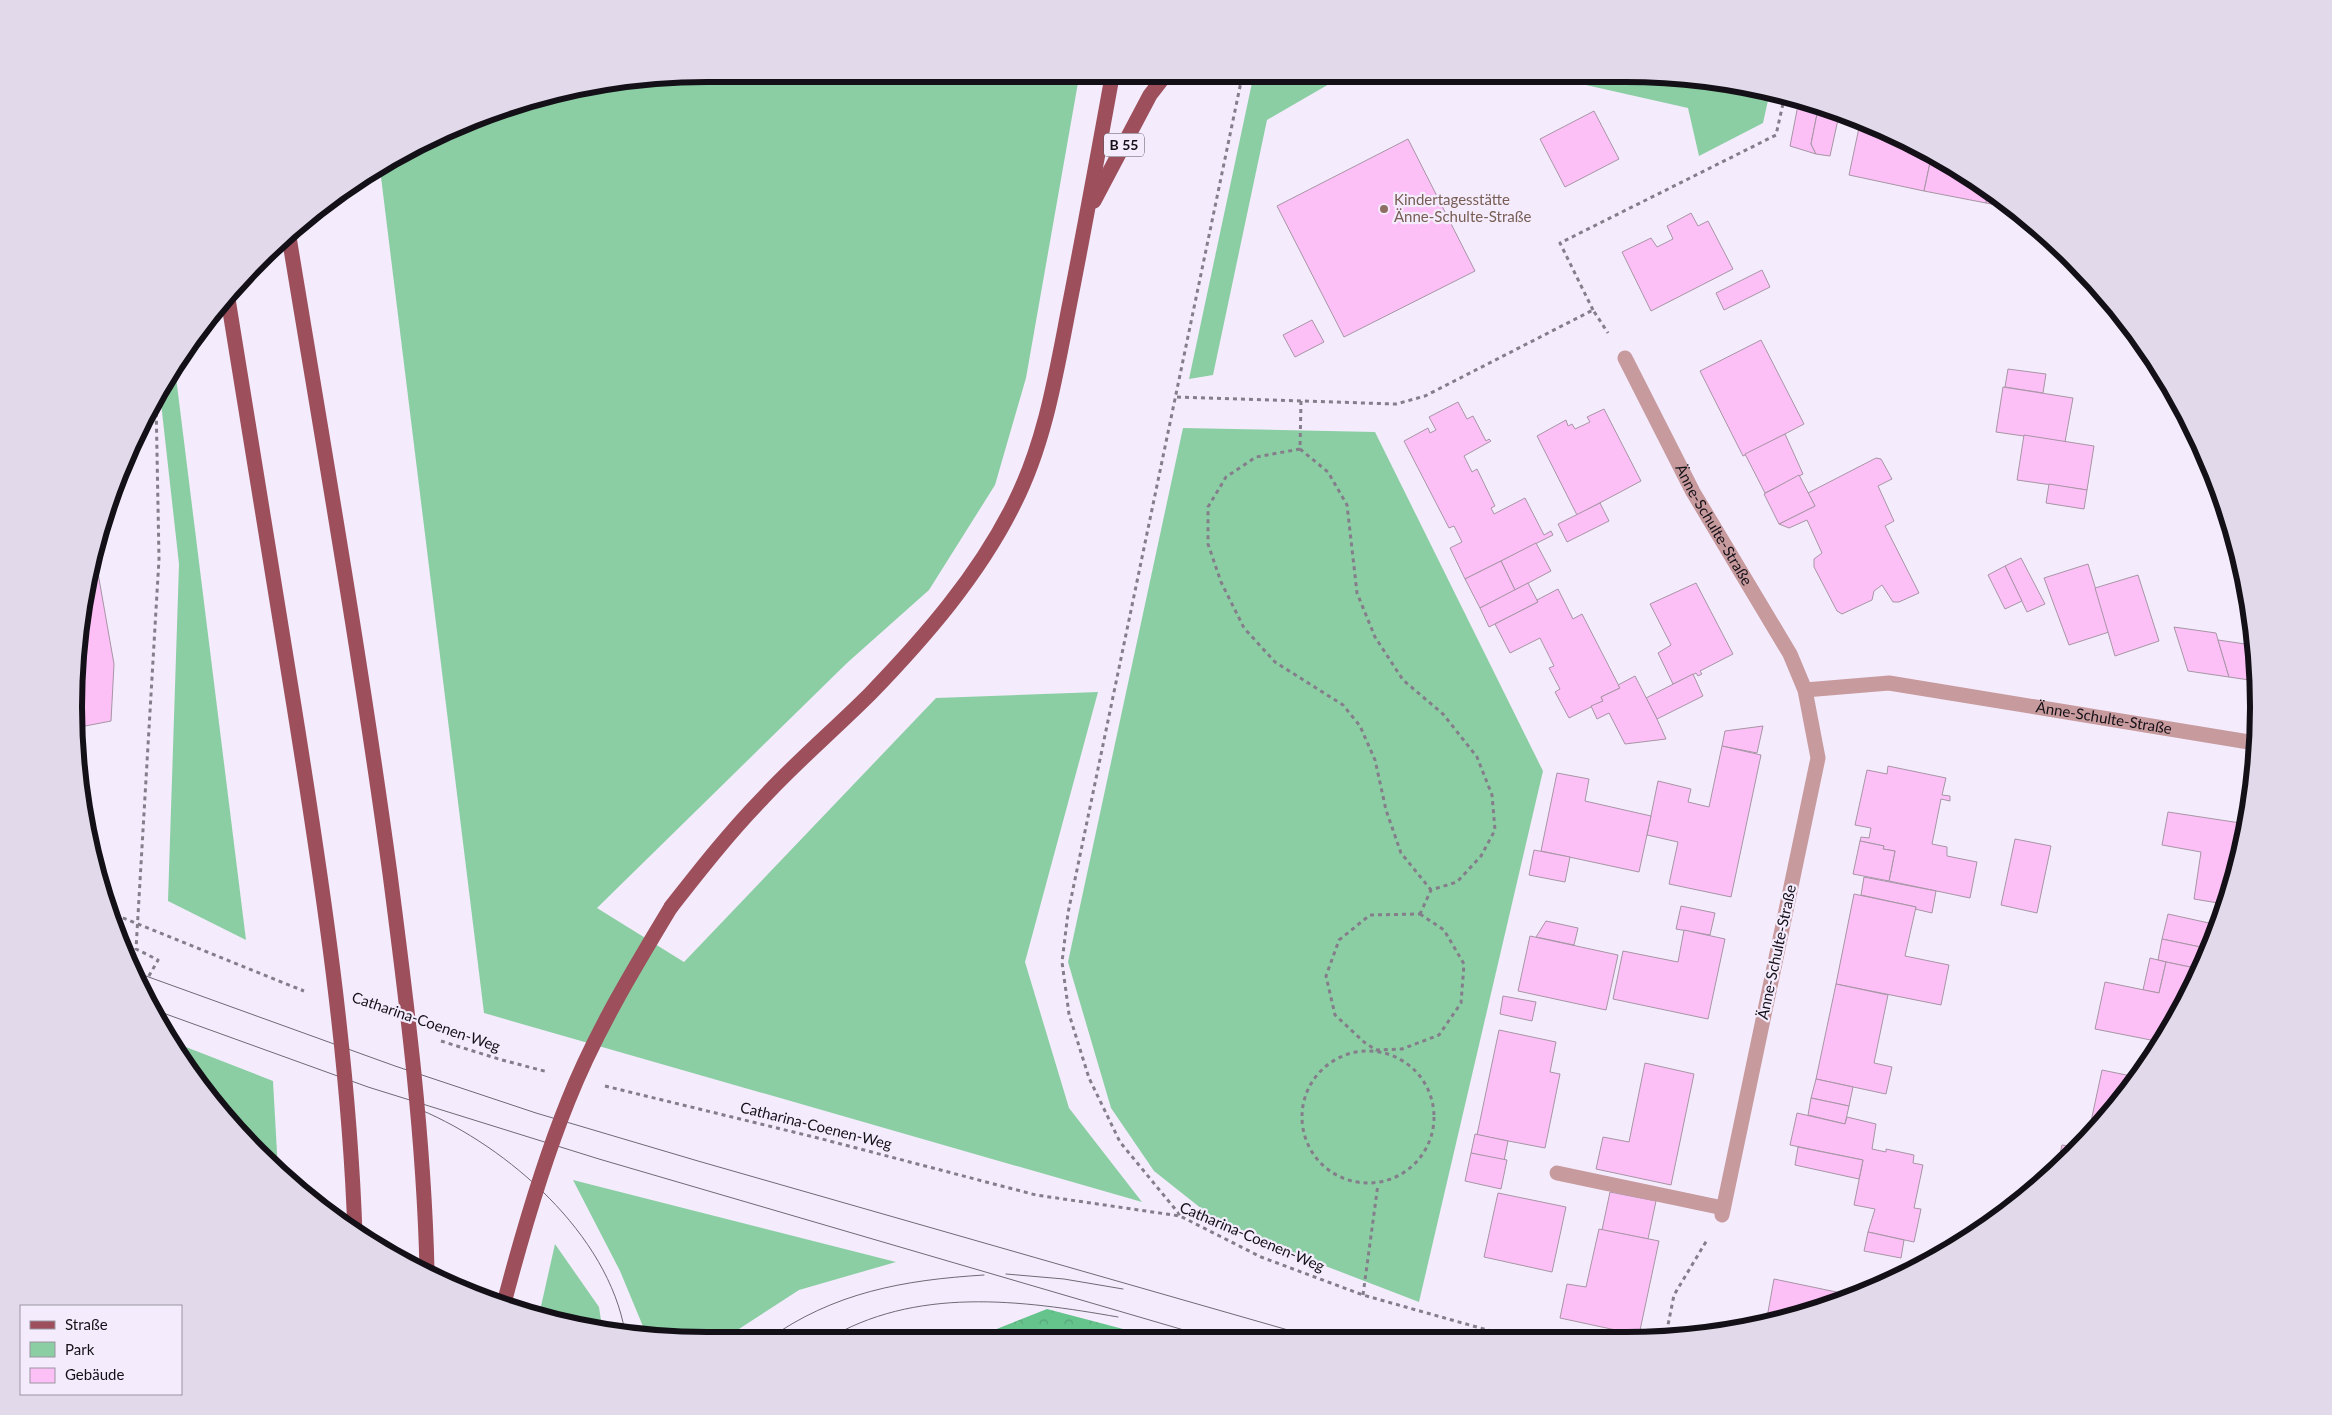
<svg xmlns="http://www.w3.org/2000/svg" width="2332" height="1415" viewBox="0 0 2332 1415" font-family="Lato,sans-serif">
	<defs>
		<pattern id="forest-crowns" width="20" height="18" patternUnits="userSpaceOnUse" patternTransform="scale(1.25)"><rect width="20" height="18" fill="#65c38c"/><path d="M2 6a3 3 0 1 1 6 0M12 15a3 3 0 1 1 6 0" fill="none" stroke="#57a678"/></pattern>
	</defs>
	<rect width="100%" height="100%" fill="#f4ecfd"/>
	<g fill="#8ccea4">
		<polygon points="1666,75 1769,96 1763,123 1699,156 1688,108 1546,76"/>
		<polygon points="1343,76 1267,120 1213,375 1189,379 1253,78"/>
		<polygon points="1079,77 1026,378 995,485 929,590 847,663 597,908 684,962 936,698 1098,692 1025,962 1069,1108 1142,1202 484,1013 380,169 427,139 504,107 624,79"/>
		<polygon points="175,369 246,940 168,901 179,564 160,394"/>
		<polygon points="1183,428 1375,432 1543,771 1419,1302 1315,1262 1212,1217 1154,1171 1111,1108 1068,962"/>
		<path d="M173 1042 273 1081 278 1171C234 1135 203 1090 173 1042Z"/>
		<polygon points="573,1180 896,1262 799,1290 722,1340 666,1340 647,1336 620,1271"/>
		<polygon points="555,1244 599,1307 602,1327 539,1315"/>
	</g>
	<polygon fill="url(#forest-crowns)" points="1047,1309 1165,1340 969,1340"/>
	<g fill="#fcc0f6" stroke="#a795a5">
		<polygon points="1798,105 1818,109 1811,144 1816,154 1790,146"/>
		<polygon points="1818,109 1839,115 1830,156 1816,154 1811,144"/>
		<polygon points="1594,111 1619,159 1565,187 1540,139"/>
		<polygon points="1860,123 1931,158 1924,191 1849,175"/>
		<polygon points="1408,139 1475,271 1344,337 1277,206"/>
		<polygon points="1931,158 1977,181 1988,190 1986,203 1924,191"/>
		<polygon points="1988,190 2011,208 1986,203"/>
		<polygon points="1691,213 1698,226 1708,221 1733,269 1651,311 1622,252 1651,238 1657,247 1673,239 1667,226"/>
		<polygon points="1762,270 1770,287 1724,310 1716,293"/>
		<polygon points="1312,320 1324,342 1295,357 1283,335"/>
		<polygon points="1761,340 1804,424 1743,456 1700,371"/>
		<polygon points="2008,369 2046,374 2043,393 2005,387"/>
		<polygon points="2003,387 2073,398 2065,442 1996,432"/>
		<polygon points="1458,402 1467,419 1473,416 1486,441 1489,439 1491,441 1464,456 1472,472 1477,469 1495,506 1491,508 1494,514 1525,498 1544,535 1551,531 1553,535 1465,579 1450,548 1462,542 1454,526 1449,528 1404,441 1428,428 1430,433 1436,430 1429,417"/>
		<polygon points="1604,409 1641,481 1577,515 1537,436 1566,420 1568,426 1572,424 1575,429 1590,422 1587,417"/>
		<polygon points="1785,434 1803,474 1765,493 1745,454"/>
		<polygon points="2024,435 2094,446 2087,490 2017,480"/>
		<polygon points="1876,458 1881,459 1892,479 1878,486 1894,521 1885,526 1919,593 1899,602 1893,602 1882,585 1874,591 1872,600 1842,614 1837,611 1814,567 1814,559 1822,553 1807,520 1789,528 1779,524 1815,506 1808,493"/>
		<polygon points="1799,475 1815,506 1779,524 1764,494"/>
		<polygon points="2049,484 2087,490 2084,509 2046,503"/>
		<polygon points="1600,503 1609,521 1567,542 1558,524"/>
		<polygon points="1536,543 1551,571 1515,590 1501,561"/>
		<polygon points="95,556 114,664 111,721 75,728 74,707 79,624"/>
		<polygon points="2021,558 2045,604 2027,612 2005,566"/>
		<polygon points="1501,561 1515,590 1480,608 1465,579"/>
		<polygon points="2088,564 2109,632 2069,645 2044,578"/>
		<polygon points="2005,566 2022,601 2005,609 1988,575"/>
		<polygon points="2138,575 2159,641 2115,656 2095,588"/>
		<polygon points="1528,583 1538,602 1489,627 1480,608"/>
		<polygon points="1696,583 1733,654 1700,671 1702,674 1698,676 1696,673 1673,684 1658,653 1671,645 1650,604"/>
		<polygon points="1558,589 1573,619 1582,614 1620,688 1601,697 1603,701 1569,718 1555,692 1560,689 1549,668 1554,666 1540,638 1510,653 1495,624 1538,602 1537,600"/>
		<polygon points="2174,627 2216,633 2229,677 2188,671"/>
		<polygon points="2218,640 2252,645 2256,681 2229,677"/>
		<polygon points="1693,674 1703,696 1657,719 1646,698"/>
		<polygon points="1635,676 1657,719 1666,739 1625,744 1609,713 1597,719 1591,706 1603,701 1601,697 1620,688 1618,685"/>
		<polygon points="1763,726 1757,753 1722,746 1725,731"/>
		<polygon points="1722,746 1761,755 1731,897 1669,884 1678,842 1647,835 1658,781 1691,789 1688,802 1709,807"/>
		<polygon points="1888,766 1946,778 1942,795 1950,796 1950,801 1941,799 1932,844 1947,847 1947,856 1977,862 1970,898 1889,881 1895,851 1883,849 1884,846 1860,841 1861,837 1869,838 1871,828 1855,825 1867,770 1887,774"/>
		<polygon points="1557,773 1589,779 1585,801 1651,816 1639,872 1541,851"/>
		<polygon points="2168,812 2247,824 2224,904 2194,899 2201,852 2162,845"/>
		<polygon points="2015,839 2051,846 2037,913 2001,905"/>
		<polygon points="1860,841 1884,846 1883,849 1895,851 1889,881 1853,874"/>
		<polygon points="1534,850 1570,857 1565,882 1529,875"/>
		<polygon points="1864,877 1936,891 1932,913 1915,909 1916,907 1861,895"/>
		<polygon points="1854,894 1916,907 1905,956 1949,965 1941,1005 1836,984"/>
		<polygon points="1681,906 1715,913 1710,935 1676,929"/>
		<polygon points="2168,914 2218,925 2210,949 2162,939"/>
		<polygon points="1546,921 1578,928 1574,945 1536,937"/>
		<polygon points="1684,930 1725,939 1708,1019 1613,999 1623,951 1678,962"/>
		<polygon points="1530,936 1618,955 1606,1010 1518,991"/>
		<polygon points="2162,939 2210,949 2200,969 2166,962 2158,960"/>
		<polygon points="2150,958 2166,962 2159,993 2143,990"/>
		<polygon points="2166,962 2200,969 2161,1042 2095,1029 2105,982 2159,993"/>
		<polygon points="1836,984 1888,995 1874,1063 1892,1067 1886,1094 1816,1079"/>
		<polygon points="1503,996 1536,1002 1532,1021 1500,1014"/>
		<polygon points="1499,1030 1556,1042 1550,1072 1560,1074 1545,1148 1477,1135"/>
		<polygon points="1645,1063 1694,1074 1671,1185 1596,1169 1603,1137 1629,1142"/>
		<polygon points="2102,1070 2136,1077 2089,1131"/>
		<polygon points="1816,1079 1853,1087 1849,1106 1811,1098"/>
		<polygon points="1811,1098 1849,1106 1845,1124 1808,1115"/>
		<polygon points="1797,1113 1845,1124 1847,1117 1876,1124 1872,1149 1886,1152 1886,1149 1914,1155 1913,1163 1923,1165 1914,1208 1921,1209 1914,1242 1868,1232 1875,1209 1854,1205 1863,1160 1790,1145"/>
		<polygon points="1475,1134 1508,1141 1504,1161 1471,1153"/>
		<polygon points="2062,1145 2075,1147 2060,1164 2058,1163"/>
		<polygon points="1798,1147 1863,1160 1859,1179 1795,1165"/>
		<polygon points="1471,1153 1507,1160 1501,1189 1465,1181"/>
		<polygon points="1610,1192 1656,1201 1648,1239 1602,1230"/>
		<polygon points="1498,1193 1566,1207 1552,1272 1484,1257"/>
		<polygon points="1599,1229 1659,1241 1639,1335 1560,1318 1567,1284 1586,1287"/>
		<polygon points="1868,1232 1904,1240 1901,1258 1864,1251"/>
		<polygon points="1774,1279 1846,1294 1845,1296 1789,1320 1766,1323"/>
		<polygon points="1686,1328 1709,1333 1684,1337"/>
	</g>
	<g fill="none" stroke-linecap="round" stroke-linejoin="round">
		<g stroke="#847e8a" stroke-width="3" stroke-dasharray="4 4" stroke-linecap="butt">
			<polyline points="1593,310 1560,243 1776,135 1784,99"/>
			<polyline points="1177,397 1396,404 1425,396 1593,310 1608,333"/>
			<polyline points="1301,401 1300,449 1328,472 1347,505 1357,593 1375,637 1403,680 1443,714 1477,757 1492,795 1495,830 1481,856 1457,882 1431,890 1420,914"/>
			<polyline points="1300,449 1256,457 1226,477 1208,507 1208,544 1221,582 1244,628 1275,662 1343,705 1360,726 1375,760 1386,810 1401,853 1431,890"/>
			<polyline points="108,912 304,991"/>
			<polygon points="1420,914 1444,930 1464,964 1461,1003 1439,1035 1402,1049 1376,1050 1364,1042 1335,1015 1326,976 1339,940 1370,915"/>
			<polyline points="141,990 158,960 136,949 159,559 156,400"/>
			<polyline points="441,1041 502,1060 548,1072"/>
			<circle cx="1368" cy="1117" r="66"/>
			<polyline points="605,1086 822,1139 1036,1195 1180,1216 1261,1257 1363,1295 1523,1340"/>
			<polyline points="1180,1215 1120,1142 1089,1078 1069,1014 1062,962 1068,913 1242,77"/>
			<polyline points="1363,1295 1378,1184"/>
			<polyline points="1665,1340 1674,1295 1707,1240"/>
		</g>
		<g stroke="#c79a9e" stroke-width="15">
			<path id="s1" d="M1625 358 1693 492 1790 654 1805 690 1818 758 1722 1215"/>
			<path id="s2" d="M1805 690 1889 683 2255 743"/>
			<polyline points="1557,1173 1723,1208"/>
		</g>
		<g stroke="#9d505c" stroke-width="15">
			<polyline points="1094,201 1150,95 1164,77"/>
			<path d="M671 907C700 870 729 833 762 799 796 762 835 729 870 694 925 637 979 575 1014 504 1045 443 1056 374 1069 307 1084 231 1098 154 1112 77"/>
		</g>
		<g stroke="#6f6974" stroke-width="1">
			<polyline points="132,971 395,1066 536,1113 698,1161 1323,1340"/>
			<polyline points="152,1009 368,1087 599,1159 1218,1340"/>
			<path d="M421 1110C508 1147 608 1234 625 1332"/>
			<polyline points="1006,1274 1064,1279 1123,1289"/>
			<path d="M767 1340C834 1292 904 1280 984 1275"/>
			<path d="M826 1340C915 1286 1021 1300 1118 1317"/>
		</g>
		<g stroke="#9d505c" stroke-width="15">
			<path d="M289 237C324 449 361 661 390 874 407 1005 424 1137 427 1270"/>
			<path d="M228 299C250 434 272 570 294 706 322 881 349 1057 355 1234"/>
			<path d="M503 1307C521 1238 541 1168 568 1101 595 1033 633 970 671 907"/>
		</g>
	</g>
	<circle fill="#8d6e63" stroke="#f4ecfd" stroke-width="2" cx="1384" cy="209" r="5"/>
	<g text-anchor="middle" stroke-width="4.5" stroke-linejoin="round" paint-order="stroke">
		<rect fill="#f4ecfd" stroke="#57525c" stroke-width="1" x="1104" y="133.5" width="40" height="23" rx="4"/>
		<g font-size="14" font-weight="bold" fill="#141017">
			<text x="1124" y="150">B 55</text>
		</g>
		<g font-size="15" fill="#785e54" stroke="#f4ecfd" text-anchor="start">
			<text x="1394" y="205">Kindertagesstätte<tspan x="1394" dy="17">Änne-Schulte-Straße</tspan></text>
		</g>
		<g font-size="15" fill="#141017" stroke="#f4ecfd">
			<text dy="5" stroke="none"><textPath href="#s1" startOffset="189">Änne-Schulte-Straße</textPath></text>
			<text dy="5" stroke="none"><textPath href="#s2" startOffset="302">Änne-Schulte-Straße</textPath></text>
			<text transform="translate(1777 952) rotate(-78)" y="5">Änne-Schulte-Straße</text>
			<text transform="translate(426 1022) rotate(19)" y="5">Catharina-Coenen-Weg</text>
			<text transform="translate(816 1126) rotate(14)" y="5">Catharina-Coenen-Weg</text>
			<text transform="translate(1252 1237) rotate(23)" y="5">Catharina-Coenen-Weg</text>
		</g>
	</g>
	<path d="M0 0H2332V1415H0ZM707 82H1625A625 625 0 0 1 2250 707V707A625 625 0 0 1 1625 1332H707A625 625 0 0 1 82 707V707A625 625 0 0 1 707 82Z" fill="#e2daeb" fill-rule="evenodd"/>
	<path fill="none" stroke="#141017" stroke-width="6" d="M707 82H1625A625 625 0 0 1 2250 707V707A625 625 0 0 1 1625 1332H707A625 625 0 0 1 82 707V707A625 625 0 0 1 707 82Z"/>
	<rect x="20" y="1305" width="162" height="90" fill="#f4ecfd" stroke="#9a94a1"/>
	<rect x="30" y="1321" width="25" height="8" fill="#9d505c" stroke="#9a94a1"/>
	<text x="65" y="1330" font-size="15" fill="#141017">Straße</text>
	<rect x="30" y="1342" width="25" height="15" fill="#8ccea4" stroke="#9a94a1"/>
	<text x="65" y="1355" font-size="15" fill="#141017">Park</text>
	<rect x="30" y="1368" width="25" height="15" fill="#fcc0f6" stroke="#9a94a1"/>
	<text x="65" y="1380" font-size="15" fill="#141017">Gebäude</text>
</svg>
